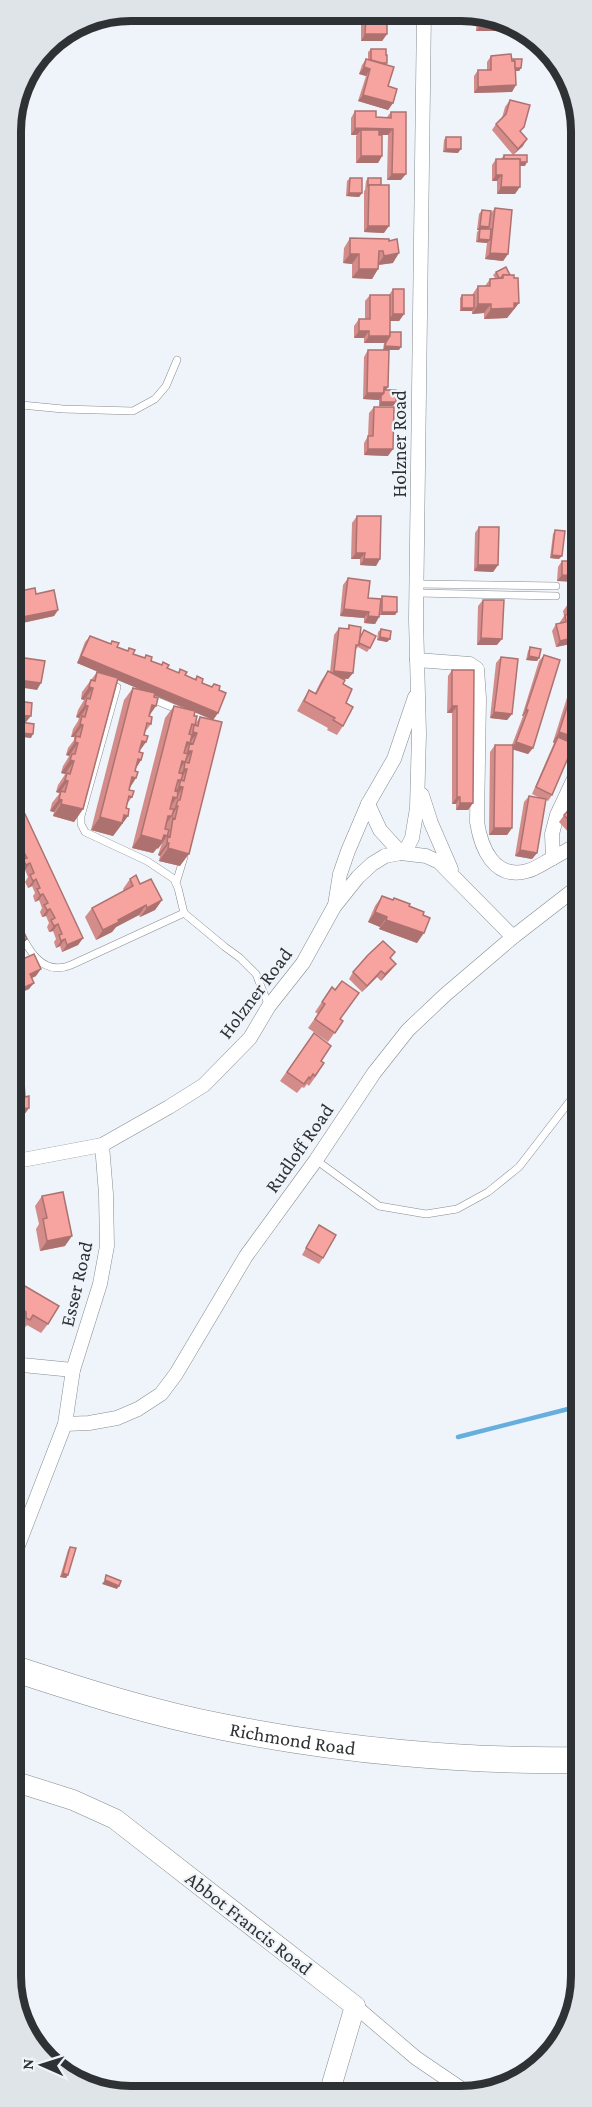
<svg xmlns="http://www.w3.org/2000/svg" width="592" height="2107" viewBox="0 0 592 2107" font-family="'Crimson Pro',serif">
	<rect width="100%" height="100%" fill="#eef4f9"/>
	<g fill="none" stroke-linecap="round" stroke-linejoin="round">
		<polyline stroke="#66aede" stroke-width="4.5" points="458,1437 572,1408 581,1397"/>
		<defs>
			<g id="lane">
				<polyline points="11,404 63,409 133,411 155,399 166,386 177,360"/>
				<polyline points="417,584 556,586"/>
				<polyline points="417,593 556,596"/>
				<polyline points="117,687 81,816 81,824 85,832 147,861 174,879 178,888 184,913 225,947 240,958 256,974 269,1006"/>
				<polyline points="150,698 179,710"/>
				<polyline points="176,883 184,857"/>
				<path d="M12 917C24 940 38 979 71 965L184 913"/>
				<polyline points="316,1160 379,1206 426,1214 457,1209 488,1192 519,1167 580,1088"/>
			</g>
			<g id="street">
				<path d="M417 660 470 664 477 669 479 698 477 822C481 848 494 880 527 871 536 869 545 862 553 858L552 834 557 815 580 766"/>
				<polyline points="422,795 431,823 451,869"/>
				<polyline points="368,804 380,830 401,853"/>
				<polyline points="401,853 408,846 412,838 417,808 419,734 416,619 424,12"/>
				<polyline points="553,858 580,843"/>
				<polyline points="335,905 340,874 348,851 368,804 394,759 415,697"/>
				<polyline points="12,1162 102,1145 169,1107 204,1085 250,1038 269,1006 303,963 334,907 358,877 372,864 385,856 401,853 426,856 439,862 513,937"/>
				<polyline points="12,1364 73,1370"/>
				<polyline points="65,1424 89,1423 117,1418 138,1409 161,1394 176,1374 246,1256 316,1160 374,1073 408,1030 445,995 513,937 580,885"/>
				<polyline points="12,1561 65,1424 73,1370 100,1284 107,1246 106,1194 102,1145"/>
				<polyline points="355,2006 416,2058 469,2094"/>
			</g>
			<polyline id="secondary" points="13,1781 73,1800 115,1819 355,2006 329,2094"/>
			<g id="highway">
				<path id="s1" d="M12 1668C82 1691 151 1713 223 1727 337 1750 465 1762 581 1760"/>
			</g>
		</defs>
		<use href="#lane" stroke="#868c90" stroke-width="8"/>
		<use href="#street" stroke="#868c90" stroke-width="15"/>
		<use href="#secondary" stroke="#868c90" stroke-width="21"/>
		<use href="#highway" stroke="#868c90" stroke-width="27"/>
		<use href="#lane" stroke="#fff" stroke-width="7"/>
		<use href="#street" stroke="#fff" stroke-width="14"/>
		<use href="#secondary" stroke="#fff" stroke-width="20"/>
		<use href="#highway" stroke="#fff" stroke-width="26"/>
	</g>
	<g fill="#d48c8a">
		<polygon points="353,12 387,12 387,34 382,41 361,41 361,25 353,25"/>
		<polygon points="477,13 485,13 501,31 476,31"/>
		<polygon points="371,49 386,55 387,63 386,64 388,86 393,103 388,110 358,101 366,76 359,74 362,65 366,59 368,59 368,52"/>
		<polygon points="491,56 512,61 513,59 521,68 519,71 516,71 512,92 474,93 474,76 478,70 487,70 487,62"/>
		<polygon points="510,100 520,132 523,146 513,155 525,166 520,166 515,194 497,194 497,181 492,181 492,165 496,159 501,159 504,155 513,155 492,130 496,124 502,118 505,107"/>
		<polygon points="355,111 376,117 387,117 391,112 401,180 387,180 388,135 382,135 382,156 378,163 356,163 356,136 357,135 351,135 351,118"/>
		<polygon points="446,137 458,153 443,152 444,140"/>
		<polygon points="350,178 362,193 359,197 346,196 347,181"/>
		<polygon points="368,178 384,233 364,232 364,191 365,190 366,181"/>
		<polygon points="495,208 508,254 503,261 485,259 487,243 476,242 477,232 479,230 477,230 479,214 482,210 491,213"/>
		<polygon points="350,238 389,239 393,263 379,265 378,269 372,279 352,278 352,264 343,263 344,248"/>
		<polygon points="506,267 519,303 507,318 484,319 484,313 472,314 472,311 460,311 460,298 462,295 472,295 478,286 485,286 490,279 495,278 493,275 496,272"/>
		<polygon points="393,289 404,314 399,321 390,321 390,332 399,350 383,350 384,343 364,343 364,338 354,338 354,326 359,319 365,319 365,301 370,295 389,295"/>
		<polygon points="368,350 386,390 396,402 393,406 379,406 379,400 363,399 364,357"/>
		<polygon points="374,407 388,456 364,455 364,443 368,436 369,413"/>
		<polygon points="357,516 380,559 376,566 360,565 360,559 351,559 352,523"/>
		<polygon points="479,527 498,565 493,572 474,571 475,533"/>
		<polygon points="555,530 559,559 550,558 553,534"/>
		<polygon points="572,545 580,546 580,582 557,581 558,567 562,561 567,561 567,552"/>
		<polygon points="348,578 368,598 381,599 382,596 397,612 395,615 380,615 375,624 364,623 364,618 340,616 343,585"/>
		<polygon points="20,591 36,594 58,610 54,616 23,623 19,632 11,633 11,610 18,608 16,598"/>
		<polygon points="483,600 497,645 477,645 478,606"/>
		<polygon points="580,601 580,642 556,647 552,631 556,624 560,623 560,622 564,616 563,611 568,604"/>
		<polygon points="349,625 360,636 364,630 370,648 367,652 358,647 355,650 353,673 348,679 343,679 343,684 346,703 343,726 337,735 327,730 328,728 297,711 303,700 309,690 315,693 321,681 328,671 330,672 334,635 339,628 347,629"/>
		<polygon points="381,629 390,639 387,642 377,640 378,632"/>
		<polygon points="90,636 110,644 112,641 117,647 127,651 129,648 133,654 141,658 144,658 146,655 151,661 161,665 163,662 167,668 178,673 180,669 185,675 195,679 197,676 202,683 212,687 214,684 219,690 218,713 213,720 195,712 194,716 195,724 200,717 180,866 159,861 160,856 158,855 162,843 153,853 132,848 165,718 174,706 189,710 155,695 150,715 151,724 145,732 144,735 146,742 139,752 141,760 136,768 129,790 132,797 127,804 126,808 128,816 113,836 91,830 124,700 133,688 142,690 118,680 83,809 74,822 53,816 54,812 50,811 52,803 59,794 59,793 56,792 58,785 64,776 65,774 61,773 63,766 68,758 69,756 66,755 68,748 74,740 74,737 71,737 73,729 78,721 79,718 76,717 78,710 84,700 81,699 82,692 97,672 106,675 77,663 85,642"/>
		<polygon points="530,647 539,658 537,661 526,660 528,651"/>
		<polygon points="544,655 533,748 528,754 513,749 512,828 507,835 489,835 490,752 495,745 512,745 523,716 522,716 539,661"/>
		<polygon points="501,657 512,714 507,720 490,718 496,663"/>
		<polygon points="580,663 580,729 552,795 548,801 546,800 537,853 532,859 515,856 524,802 529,796 540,798 532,794 554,743 553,742 570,688 574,682"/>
		<polygon points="452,670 473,803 468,810 456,810 456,804 452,804 452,713 447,713 448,676"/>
		<polygon points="20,722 31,738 16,736 18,726"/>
		<polygon points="564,815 580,826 571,835 559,822"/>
		<polygon points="11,820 83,938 78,945 62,952 60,946 56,948 54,942 56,939 53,931 49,932 47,927 49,923 46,916 42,917 40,912 42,908 39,900 35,902 33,896 35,893 32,886 28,888 25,882 28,877 25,870 22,872 19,866 21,863 18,855 14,857 12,852 14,847 12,842"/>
		<polygon points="130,879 140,884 162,900 155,910 140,917 139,915 116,927 112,932 96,940 85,917 92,908 124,891 123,889"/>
		<polygon points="382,896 392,900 394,898 423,915 417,943 379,929 380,927 368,922 375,906"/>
		<polygon points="12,928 27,939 22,945 18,947 23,959 36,976 32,978 29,989 13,996 12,993"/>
		<polygon points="391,959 396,964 391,970 381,981 377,977 362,992 349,979 353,972"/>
		<polygon points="332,987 340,1019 343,1021 328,1042 308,1028 318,1014 315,1012"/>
		<polygon points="314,1033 321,1061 318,1073 309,1086 307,1084 304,1088 302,1087 297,1093 280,1081"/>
		<polygon points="12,1077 17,1082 22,1118 12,1118"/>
		<polygon points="42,1196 65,1246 40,1251 36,1229 39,1224 35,1206"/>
		<polygon points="319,1225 323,1258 319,1264 302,1255"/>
		<polygon points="18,1282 48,1324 41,1333 27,1325 23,1330 19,1328 19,1322 12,1317 12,1290"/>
		<polygon points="70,1547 68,1575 66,1578 60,1577 68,1550"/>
	</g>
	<g fill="#ad7270">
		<polygon points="357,19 366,19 361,25 353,25"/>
		<polygon points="481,24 506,25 501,31 476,31"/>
		<polygon points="365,34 387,34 382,41 361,41"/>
		<polygon points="364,67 370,69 366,76 359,74"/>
		<polygon points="514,68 521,68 519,71 511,71"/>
		<polygon points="516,85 512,92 474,93 478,87"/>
		<polygon points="363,95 393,103 388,110 358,101"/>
		<polygon points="355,128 393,129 388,135 361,135 361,130 357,135 351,135"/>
		<polygon points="527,139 523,146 513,155 518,149"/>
		<polygon points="446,149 461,149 458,153 443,152"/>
		<polygon points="361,156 382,156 378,163 356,163"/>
		<polygon points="504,162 527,162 525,166 502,165"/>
		<polygon points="392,174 406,174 401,180 387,180"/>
		<polygon points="496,175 502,175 497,181 492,181"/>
		<polygon points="501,187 520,187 515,194 497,194"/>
		<polygon points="349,193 362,193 359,197 346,196"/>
		<polygon points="368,226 389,226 384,233 364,232"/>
		<polygon points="480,226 489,227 487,231 477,230"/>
		<polygon points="479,239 490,240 487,243 476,242"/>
		<polygon points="399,253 393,263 377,265 384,256"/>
		<polygon points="490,253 508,254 503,261 485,259"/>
		<polygon points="350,254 359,254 352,264 343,263"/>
		<polygon points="359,269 378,269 372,279 352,278"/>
		<polygon points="514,303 519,303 507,318 484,319 491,309"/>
		<polygon points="478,304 491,304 484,313 472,314"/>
		<polygon points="462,308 474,308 472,311 460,311"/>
		<polygon points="393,314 404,314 399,321 388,321"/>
		<polygon points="359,331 369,331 364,338 354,338"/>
		<polygon points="369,336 390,336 385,343 364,343"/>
		<polygon points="385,346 401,347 399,350 383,350"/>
		<polygon points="384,387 388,387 379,400 363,399 367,393"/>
		<polygon points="381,402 396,402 393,406 379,406"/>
		<polygon points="368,449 393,449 388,456 364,455"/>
		<polygon points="356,553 365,553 360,559 351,559"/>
		<polygon points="552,555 562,556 559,559 550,558"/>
		<polygon points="364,559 380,559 376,566 360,565"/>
		<polygon points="478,565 498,565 493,572 474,571"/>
		<polygon points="562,575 580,576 580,582 557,581"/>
		<polygon points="344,609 369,612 364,618 340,616"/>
		<polygon points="58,610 54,616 17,624 22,617"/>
		<polygon points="382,612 397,612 395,615 380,615"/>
		<polygon points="368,616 379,617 375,624 364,623"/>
		<polygon points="24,625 19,632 11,633 11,628"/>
		<polygon points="580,636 580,642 556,647 560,641"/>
		<polygon points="380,637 390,639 387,642 377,640"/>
		<polygon points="481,638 502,639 497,645 477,645"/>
		<polygon points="81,656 218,713 213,720 77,663"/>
		<polygon points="529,656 539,658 537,661 526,660"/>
		<polygon points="334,671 353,673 348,679 330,677"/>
		<polygon points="11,679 41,683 37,690 11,686"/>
		<polygon points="89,687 93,688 84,700 81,699"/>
		<polygon points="85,705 88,706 79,718 76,717"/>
		<polygon points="152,705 156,706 147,719"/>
		<polygon points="452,706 457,706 452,713 447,713"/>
		<polygon points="526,709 528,710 523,716 522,716"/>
		<polygon points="494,712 512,714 507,720 490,718"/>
		<polygon points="15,715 31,716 26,722 11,722"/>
		<polygon points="80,724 83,725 74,737 71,737"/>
		<polygon points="193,732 197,733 181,755 184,744"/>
		<polygon points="559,732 577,738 570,747 558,737 554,743 553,742"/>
		<polygon points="19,733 33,734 31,738 16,736"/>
		<polygon points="142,741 146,742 137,754"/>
		<polygon points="75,742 78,743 69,756 66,755"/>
		<polygon points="516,742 533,748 528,754 511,749"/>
		<polygon points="188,751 192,751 177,774 179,763"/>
		<polygon points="138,759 141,760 133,773"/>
		<polygon points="70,760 74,761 65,774 61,773"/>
		<polygon points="184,769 187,769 172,793 175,781"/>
		<polygon points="132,777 136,778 128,791"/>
		<polygon points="65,780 68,781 59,793 56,792"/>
		<polygon points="179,786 183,787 168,811 171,798"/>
		<polygon points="457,797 460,797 456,804 452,804"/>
		<polygon points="59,799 62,800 54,812 50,811"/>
		<polygon points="460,803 473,803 468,810 456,810"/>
		<polygon points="61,804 83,809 74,822 53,816"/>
		<polygon points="176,806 178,806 163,829 168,816 169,816"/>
		<polygon points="124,815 128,816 113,836 91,830 100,817"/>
		<polygon points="494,828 512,828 507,835 489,835"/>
		<polygon points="141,835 164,835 167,836 158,849 157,848 153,853 132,848"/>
		<polygon points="167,843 169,843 160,856 158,855"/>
		<polygon points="168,848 189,854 180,866 159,861"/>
		<polygon points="22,849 18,855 14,857 19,851"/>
		<polygon points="520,850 537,853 532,859 515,856"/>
		<polygon points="30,863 25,870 22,872 26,865"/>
		<polygon points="36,879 32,886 28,888 33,881"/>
		<polygon points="43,894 39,900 35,902 40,895"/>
		<polygon points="162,900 155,910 140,917 147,908"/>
		<polygon points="146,905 139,915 116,927 112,932 96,940 103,930 118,920"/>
		<polygon points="50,909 46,916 42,917 47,910"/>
		<polygon points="375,912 387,917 380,927 368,922"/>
		<polygon points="386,920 424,933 417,943 379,929"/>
		<polygon points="58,924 53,931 49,932 54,926"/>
		<polygon points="83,938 78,945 62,952 67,945"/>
		<polygon points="27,939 22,945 12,950 16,944"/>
		<polygon points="65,939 60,946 56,948 61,941"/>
		<polygon points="396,964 391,970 381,981 385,974"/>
		<polygon points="41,969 36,976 25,981 30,974"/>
		<polygon points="381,971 377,977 362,992 367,986"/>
		<polygon points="34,983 29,989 13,996 18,990"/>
		<polygon points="12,1103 18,1103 12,1111"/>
		<polygon points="29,1108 22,1118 12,1118 18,1109"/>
		<polygon points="72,1236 65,1246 40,1251 47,1241"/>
		<polygon points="63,1573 68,1575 66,1578 60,1577"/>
		<polygon points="105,1580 119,1586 117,1589 102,1584"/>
	</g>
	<g fill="#f7a3a0" stroke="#ad7270" stroke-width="1.5">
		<polygon points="357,12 387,12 387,34 365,34 366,19 357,19"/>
		<polygon points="481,13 485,13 506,25 481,24"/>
		<polygon points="371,49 386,49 386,55 387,55 387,63 382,63 371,60"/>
		<polygon points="511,54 512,61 515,61 516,85 478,87 478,70 491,70 491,56"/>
		<polygon points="366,59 394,67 388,86 397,89 393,103 363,95 370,69 364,67"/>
		<polygon points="513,59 522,59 521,68 515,68 515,61 514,61"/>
		<polygon points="510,100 530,105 524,127 520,131 527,139 518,149 496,124 506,114"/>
		<polygon points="355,111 376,111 376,117 391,118 391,112 406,112 406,174 392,174 393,129 355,128"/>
		<polygon points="361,130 379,130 379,135 382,135 382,156 361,156"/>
		<rect x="446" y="137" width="15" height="12"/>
		<polygon points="504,155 527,155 527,162 520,162 520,159 504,159"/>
		<polygon points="496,159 520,159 520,187 501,187 502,175 496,175"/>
		<polygon points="350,178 362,178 362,193 349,193"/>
		<polygon points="368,178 381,178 381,185 369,185 368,186"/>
		<polygon points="369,185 389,185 389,226 368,226"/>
		<polygon points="495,208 512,210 508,254 490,253"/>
		<polygon points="482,210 491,211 489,227 480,226"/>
		<polygon points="480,229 491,229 490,240 479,239"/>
		<polygon points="350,238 389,239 389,241 397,239 399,253 384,256 383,251 379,251 378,269 359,269 359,254 350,254"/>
		<polygon points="506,267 510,275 503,275 501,278 499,278 496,272"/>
		<polygon points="503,275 514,275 514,278 518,278 519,303 514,303 514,308 491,309 491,304 478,304 478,286 490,286 490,279 503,278"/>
		<rect x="393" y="289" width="11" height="25"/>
		<polygon points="370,295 390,295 390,336 369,336 369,331 359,331 359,319 370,319"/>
		<rect x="462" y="295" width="12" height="13"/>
		<polygon points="390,332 401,332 401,347 385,346 386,342 390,336"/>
		<polygon points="368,350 389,350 388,387 384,387 384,393 367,393"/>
		<polygon points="384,390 396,390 396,402 381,402 381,396 384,393"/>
		<polygon points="374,407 394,407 393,449 368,449 368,436 373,436"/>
		<polygon points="357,516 381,516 380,559 364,559 365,553 356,553"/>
		<polygon points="479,527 499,527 498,565 478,565"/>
		<polygon points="555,530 565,531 562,556 552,555"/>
		<polygon points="572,545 580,546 580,576 562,575 562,561 571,561"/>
		<polygon points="348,578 370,581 368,598 381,599 379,617 368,616 369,612 344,609"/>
		<polygon points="35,588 36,594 54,590 58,610 22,617 24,625 11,628 11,610 24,606 20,591"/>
		<polygon points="382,596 397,597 397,612 382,612"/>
		<polygon points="483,600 504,600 502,639 481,638"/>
		<polygon points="580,601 580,636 560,641 556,624 566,622 565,615 570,614 568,604"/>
		<polygon points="349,625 361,627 359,645 356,645 353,673 334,671 339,628 349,629"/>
		<polygon points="381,629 391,631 390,639 380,637"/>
		<polygon points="364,630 376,636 370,648 359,643 360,638"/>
		<polygon points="90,636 111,644 112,641 119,643 117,647 128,651 129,648 135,650 133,654 145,658 146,655 152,657 151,661 162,665 163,662 169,665 167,668 179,673 180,669 187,672 185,675 196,680 197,676 203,679 202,683 212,687 214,684 220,686 219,690 226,693 218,713 81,656"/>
		<polygon points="530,647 541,649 539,658 529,656"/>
		<polygon points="544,655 560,660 533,748 516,742 528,710 526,709"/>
		<polygon points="11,656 45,661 41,683 11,679"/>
		<polygon points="501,657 518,659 512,714 494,712"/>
		<polygon points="452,670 474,670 473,803 460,803 460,797 457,797 457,706 452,706"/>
		<polygon points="328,671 345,680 343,684 352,689 346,703 353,707 343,726 333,720 335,718 304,701 309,690 316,694"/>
		<polygon points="97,672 118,678 83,809 61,804 62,800 59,799 61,791 65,792 68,781 65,780 67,773 70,774 74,761 70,760 72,754 75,754 78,743 75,742 76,736 80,737 83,725 80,724 82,716 85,717 88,706 85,705 87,698 90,699 93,688 89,687 91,680 95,681"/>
		<polygon points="576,679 580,680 580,729 577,738 559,732"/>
		<polygon points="133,688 155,693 154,697 158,698 156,706 152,705 149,716 152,717 151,724 147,723 144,735 148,736 146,742 142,741 139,752 143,753 141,760 138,759 135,771 138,772 136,778 132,777 129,790 134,791 132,797 129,796 126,808 129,809 128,816 124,815 122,823 100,817"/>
		<polygon points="11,700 32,703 31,716 15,715 15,713 11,712"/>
		<polygon points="174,706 195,711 194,716 197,716 195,725 192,724 189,734 192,735 190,743 187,742 184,753 188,754 185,762 182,761 179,773 183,774 181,780 184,781 187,769 184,769 185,762 189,763 192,751 188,751 190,743 193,744 197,733 193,732 194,725 198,726 200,717 222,722 189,854 168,848 169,843 167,843 168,836 170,837 173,818 175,819 178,806 176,806 178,800 180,800 183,787 179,786 181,780 178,780 175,791 178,792 177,798 173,797 170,809 174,809 172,816 168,816 165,829 169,830 167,836 164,835 162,841 141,835"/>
		<polygon points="20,722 34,724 33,734 19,733"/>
		<polygon points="558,737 574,744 552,795 536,787"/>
		<polygon points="495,745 513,745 512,828 494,828"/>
		<polygon points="529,796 546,799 537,853 520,850"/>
		<polygon points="580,799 580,824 576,828 564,815"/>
		<polygon points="25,814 83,938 67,945 65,939 61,941 59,935 62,934 58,924 54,926 51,920 55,918 50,909 47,910 44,905 48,903 43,894 40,895 37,889 40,888 36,879 33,881 30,875 34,873 30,863 26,865 23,859 27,858 22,849 19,851 16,845 20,843 15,833 12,834 12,828 11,820"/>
		<polygon points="136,875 140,884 151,879 162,900 147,908 146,905 118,920 119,922 103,930 92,908 133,886 130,879"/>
		<polygon points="382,896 393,900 394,898 410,904 409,906 424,912 423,915 430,918 424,933 386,920 387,917 375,912"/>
		<polygon points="20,924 27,939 16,944 23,959 34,954 41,969 30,974 34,983 18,990 12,976 12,928"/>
		<polygon points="383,941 395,952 390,958 396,964 385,974 381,971 367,986 353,972 368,955"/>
		<polygon points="342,981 359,993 340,1019 343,1021 335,1033 315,1019 325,1004 322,1002 332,987 335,990"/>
		<polygon points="314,1033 331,1046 321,1061 324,1063 315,1076 313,1074 310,1079 309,1077 304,1084 287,1072"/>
		<polygon points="12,1077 17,1077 17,1082 24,1082 25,1097 29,1096 29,1108 18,1109 18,1103 12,1103"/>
		<polygon points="63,1192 72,1236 47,1241 43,1219 47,1218 42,1196"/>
		<polygon points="319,1225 336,1235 323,1258 306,1248"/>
		<polygon points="18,1282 59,1306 48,1324 33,1315 30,1320 26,1318 26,1312 12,1302 12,1292"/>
		<polygon points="12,1319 15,1319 14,1329 12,1329"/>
		<polygon points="70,1547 76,1548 68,1575 63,1573"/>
		<polygon points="106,1575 121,1581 119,1586 105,1580"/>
	</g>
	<g text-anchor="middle" stroke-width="4.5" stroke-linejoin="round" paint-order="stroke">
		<g font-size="20" fill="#2f3234" stroke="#eef4f9">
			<text transform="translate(399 444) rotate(-90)" y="7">Holzner Road</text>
			<text transform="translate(255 993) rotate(-53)" y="7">Holzner Road</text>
			<text transform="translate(299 1148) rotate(-55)" y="7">Rudloff Road</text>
			<text transform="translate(76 1284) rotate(-77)" y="7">Esser Road</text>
			<text dy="7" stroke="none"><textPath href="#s1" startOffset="290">Richmond Road</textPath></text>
			<text transform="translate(249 1923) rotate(38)" y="7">Abbot Francis Road</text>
		</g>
	</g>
	<path d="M0 0H592V2107H0ZM131 21H461A110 110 0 0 1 571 131V1976A110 110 0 0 1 461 2086H131A110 110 0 0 1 21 1976V131A110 110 0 0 1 131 21Z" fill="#dfe4e9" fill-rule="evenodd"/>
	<path fill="none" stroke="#2f3234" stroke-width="8" d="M131 21H461A110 110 0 0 1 571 131V1976A110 110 0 0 1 461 2086H131A110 110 0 0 1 21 1976V131A110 110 0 0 1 131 21Z"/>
	<g transform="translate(42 2065) rotate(273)" stroke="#eef4f9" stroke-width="4.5" paint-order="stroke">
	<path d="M0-4.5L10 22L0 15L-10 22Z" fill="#2f3234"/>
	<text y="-9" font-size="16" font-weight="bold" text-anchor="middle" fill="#2f3234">N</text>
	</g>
</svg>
